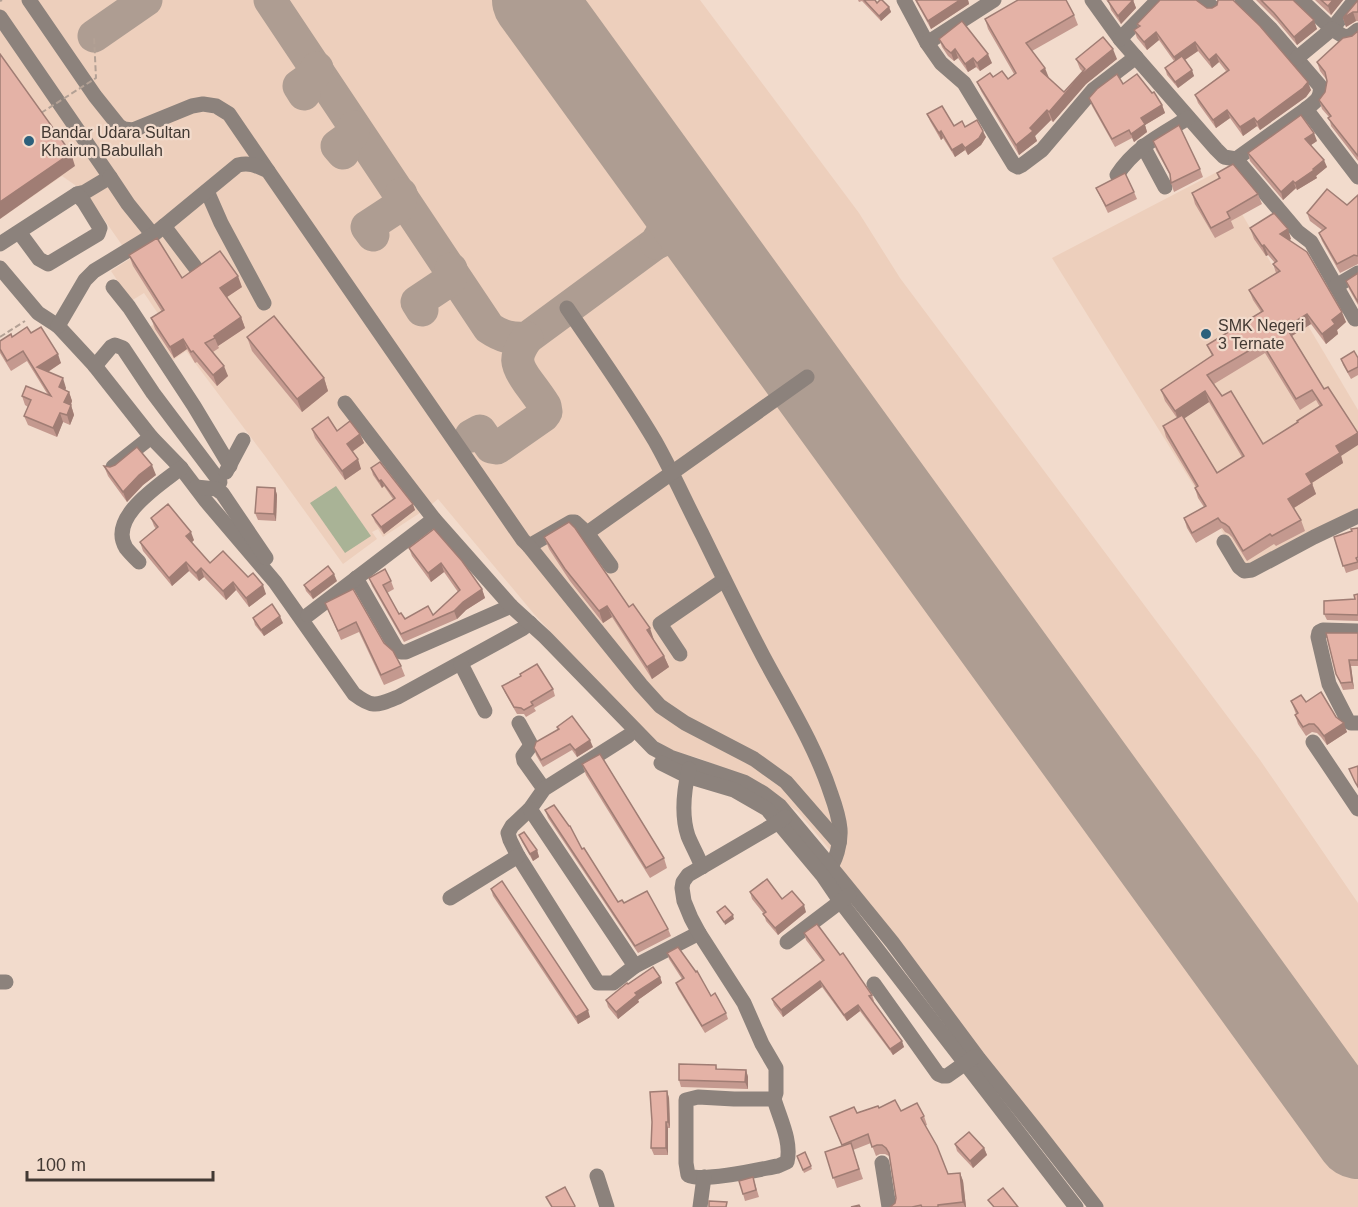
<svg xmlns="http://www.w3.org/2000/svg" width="1358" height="1207" viewBox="0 0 1358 1207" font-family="Arial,sans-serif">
	<rect width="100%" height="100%" fill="#f2dbcc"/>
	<g fill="#edcfbc">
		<polygon points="0,0 700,0 859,213 900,278 1260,760 1358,903 1358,1207 1102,1207 841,868 835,856 798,812 773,794 747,777 698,758 672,751 648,735 627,714 534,614 438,499 426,509 383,537 378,529 372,532 377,539 343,564 265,456 186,351 173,360 150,327 161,318 144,293 131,301 111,271 131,258 85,192 62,176 0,219"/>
		<polygon points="1217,172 1358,410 1358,516 1248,573 1052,258"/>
	</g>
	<polygon fill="#a9b396" points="336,486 371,536 345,553 310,503"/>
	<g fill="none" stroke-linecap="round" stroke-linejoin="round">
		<g stroke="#ae9d92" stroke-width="33">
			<path d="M270 0 489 328C502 337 512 339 527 338L656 243C673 216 672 213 667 183"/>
			<polyline points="94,36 146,0"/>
			<polyline points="304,94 299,86 313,76 317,68"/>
			<polyline points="343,153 337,146 352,135 354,127"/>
			<polyline points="373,235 367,227 399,206 401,194"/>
			<path d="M656 243C677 233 694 237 713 247"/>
			<polyline points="422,310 417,302 450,280 451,269"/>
			<path d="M471 436 480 431 491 447 497 448 543 416 546 412 545 406C540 398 534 390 528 382 515 364 514 357 527 338"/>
		</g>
		<polyline stroke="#ae9d92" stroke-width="84" points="534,0 1358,1137"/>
		<g stroke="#b3a195" stroke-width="2" stroke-dasharray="6 3" stroke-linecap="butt">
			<polyline points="0,1 2,0"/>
			<polyline points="0,337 25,321"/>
		</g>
		<g stroke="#8c827c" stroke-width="15">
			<polyline points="29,0 95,96 119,126 124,129 133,130 192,106 203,104 216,106 229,114 268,171"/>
			<polyline points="904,0 927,43 941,63 964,83 1014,165 1018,167 1022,165 1042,150 1093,90 1136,57"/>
			<polyline points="1092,0 1120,39 1216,149 1224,157 1236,159 1306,109 1358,177"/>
			<polyline points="1204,0 1212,7"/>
			<path d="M1242 0 1270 28 1320 86C1322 98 1315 102 1306 109"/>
			<polyline points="1301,0 1332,29 1355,0"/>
			<polyline points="0,17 110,177 85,192 77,194"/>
			<polyline points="1120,39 1158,0"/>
			<polyline points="927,43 994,0"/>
			<polyline points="1297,58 1332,29 1343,36 1349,37 1358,30"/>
			<polyline points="1143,146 1165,187"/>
			<polyline points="1236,159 1298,232 1311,242 1355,319"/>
			<path d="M1117 175C1135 147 1161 135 1188 118"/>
			<polyline points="110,177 128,204 153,235"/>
			<polyline points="207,191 221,223 264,303"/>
			<polyline points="164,226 195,267"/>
			<polyline points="0,244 77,194 84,202 100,228 98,234 48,264 39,259 19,232"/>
			<path d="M0 268 38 313 58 326 95 366 151 437 181 468 206 501 275 582 354 694C374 709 377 705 398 697L522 629 530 623"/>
			<polyline points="1336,286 1358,273"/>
			<polyline points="113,287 129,307 194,406 230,466"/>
			<path d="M567 308C597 352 628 395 655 441 672 471 686 503 702 534 722 575 742 616 763 656 787 701 815 745 831 794 835 805 839 818 840 829 841 843 836 862 827 872"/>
			<path d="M58 326 85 280 94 271 153 235 238 165C250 162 257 166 268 171L523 540 529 546 571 522H575L587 533 807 377"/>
			<polyline points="95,366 111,347 115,345 123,348 153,393 220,482"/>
			<polyline points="345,403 434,519"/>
			<polyline points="113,467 151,437"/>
			<polyline points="226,472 243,440"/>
			<polyline points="196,487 216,489 222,493 266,558"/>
			<polyline points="587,533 611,566"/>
			<polyline points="1224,542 1239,567 1244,571 1252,570 1314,537 1358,516"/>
			<polyline points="529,546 641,685 660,706 685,723 754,759 786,782 839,843"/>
			<path d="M139 562C135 558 130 553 126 548 107 517 161 484 181 468"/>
			<polyline points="356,578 396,648 401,652 406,652 511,606"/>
			<polyline points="308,615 434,519 511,606 545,637 653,748 670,757 744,782 763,793 780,806 831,867 892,942 979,1059 1036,1130 1096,1207"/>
			<polyline points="1358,631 1323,630 1319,632 1318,637 1329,684 1348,721 1351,723 1358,723"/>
			<polyline points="680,654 660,624 724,580"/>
			<polyline points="461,664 485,711"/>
			<polyline points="519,723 530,743 529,748 523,756 524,761 544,789"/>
			<polyline points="628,736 544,789 530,809 512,826 508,833 510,840 518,856 598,983 613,983 635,966 699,933"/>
			<polyline points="1313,742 1358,809"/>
			<polyline points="661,763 687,776 734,790 767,809 823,876 840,901 1076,1207"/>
			<path d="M689 769C684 790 681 815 688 836 692 846 698 856 702 867"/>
			<polyline points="530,809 635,966"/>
			<polyline points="450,898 518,856"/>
			<polyline points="787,942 849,895"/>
			<polyline points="0,982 6,982"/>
			<polyline points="874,984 938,1074 943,1076 947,1076 974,1057"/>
			<path d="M774 1099H734L698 1097 686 1100V1163L688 1175C702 1183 761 1169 778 1166L787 1162C792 1142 780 1119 774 1099L776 1093V1068L762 1044 744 1003 699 933 691 918 684 901 682 888 683 882 688 875 777 823 785 817"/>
			<polyline points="882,1163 889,1207"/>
			<polyline points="597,1176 607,1207"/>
			<polyline points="700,1207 704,1177"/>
		</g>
		<polyline stroke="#b3a195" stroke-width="2" stroke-dasharray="6 3" stroke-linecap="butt" points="41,113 96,78 94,36"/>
	</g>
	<g fill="#c4998f" fill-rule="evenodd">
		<polygon points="858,0 875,0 877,3 889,7 891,12 881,21 862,1 859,2"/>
		<polygon points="915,0 968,0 969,4 931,29"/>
		<polygon points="1106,0 1133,0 1136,8 1121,24 1111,10 1109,3"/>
		<polygon points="1256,0 1293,0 1317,29 1297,45 1277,21"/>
		<polygon points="1315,0 1343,0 1331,15"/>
		<polygon points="1358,0 1358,21 1356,21 1346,27 1343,18"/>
		<polygon points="1203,6 1311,90 1306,97 1260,130 1257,126 1243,136 1230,118 1216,128 1198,103 1195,95 1226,71 1219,62 1212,68 1198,51 1185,60 1194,76 1178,88 1167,75 1165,68 1174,61 1159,40 1147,50 1137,38 1134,30 1138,27 1137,24"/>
		<polygon points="1074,15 1078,25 1032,51 1048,78 1064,92 1083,72 1080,69 1076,59 1117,59 1086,84 1053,122 1051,120 1035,136 1037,141 1019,155 981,91 977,82 993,77 1008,79 1014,74 988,29 985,19"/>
		<polygon points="1358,31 1358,161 1331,126 1329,117 1322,109 1319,100 1325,92 1327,81 1326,79 1320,71 1317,62"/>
		<polygon points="939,39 992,63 980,71 976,67 968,72 958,58 954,61 948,56 942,47"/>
		<polygon points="1123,84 1152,93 1162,105 1165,113 1145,125 1147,132 1134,142 1132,138 1115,147 1092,106 1089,98"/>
		<polygon points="927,114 954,126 965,127 986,137 981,145 968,155 965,150 955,157 943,138 941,140 930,121"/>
		<polygon points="1153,141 1200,169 1203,177 1174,192 1171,183 1171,177 1156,150"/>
		<polygon points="1317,141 1311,145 1327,167 1316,176 1317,178 1297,190 1296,188 1283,200 1250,161 1248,153"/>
		<polygon points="1217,173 1258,194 1262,204 1231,221 1234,228 1215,238 1195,204 1192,193 1219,179"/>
		<polygon points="1096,188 1134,192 1137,199 1108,213"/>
		<polygon points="1358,195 1358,264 1340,273 1322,241 1319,233 1322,230 1310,221 1307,213 1347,205"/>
		<path d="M1250 228 1291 239 1289 240 1346 322 1337 330 1338 334 1326 344 1311 324 1292 336 1324 389 1343 463 1312 483 1316 494 1294 508 1301 520 1305 531 1276 546 1274 544 1247 561 1232 537 1229 534 1225 532 1222 528 1196 543 1187 528 1184 518 1204 507 1198 498 1195 488 1196 487 1166 437 1163 426 1177 418 1165 401 1161 390 1212 356 1207 345 1261 312 1253 300 1249 290 1276 273 1273 264 1275 263 1268 255 1266 256 1254 239ZM1265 353 1300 410 1316 400 1320 407 1298 422 1263 444 1222 396 1214 384ZM1209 402 1242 457 1217 473 1184 418Z"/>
		<polygon points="129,255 182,278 242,287 227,297 241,317 245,328 218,346 219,348 213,352 228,376 217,386 197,362 195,363 187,349 174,358 155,329 151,318 162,312 133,266"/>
		<polygon points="1358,273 1358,305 1349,289 1346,281"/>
		<polygon points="31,333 61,363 48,372 66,388 65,390 69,392 72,401 71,405 74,415 70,425 63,422 57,437 28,425 24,416 28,407 25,405 22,396 48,395 27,361 11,371 0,353 0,341 12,337"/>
		<polygon points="247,337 324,378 328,391 302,412 252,351"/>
		<polygon points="1358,358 1358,375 1351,379 1343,365 1341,359"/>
		<polygon points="312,429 337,431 360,434 364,443 352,452 361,469 345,480 315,438"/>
		<polygon points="104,466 156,475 143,485 127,502 108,476"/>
		<polygon points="371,468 415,510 384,534 375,522 372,515 393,499 384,486 382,488 373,475"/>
		<polygon points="275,488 277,495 276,521 258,520 255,513"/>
		<polygon points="151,518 194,540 191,543 210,563 248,577 266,594 249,607 236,590 226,600 204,577 199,581 189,571 172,586 143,551 140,542 156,529 154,526"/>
		<polygon points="1358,528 1358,569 1346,573 1334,537 1352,531"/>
		<polygon points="434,529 482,589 485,598 466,610 457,619 404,642 372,586 369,578 391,581 394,589 387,593 399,614 405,619 433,615 458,592 444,572 431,582 412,556 409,548"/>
		<polygon points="544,537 629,607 664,656 669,667 652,679 612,617 603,623 570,581 549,549"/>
		<polygon points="337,581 313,599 306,591 304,585"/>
		<polygon points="353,589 384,643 401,666 405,676 384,685 359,632 341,640 325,603"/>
		<polygon points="1358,594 1358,621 1327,620 1324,614 1355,599"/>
		<polygon points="253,618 283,623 264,636 255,625"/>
		<polygon points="1358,633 1358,666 1351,666 1354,689 1343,690 1336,674"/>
		<polygon points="502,686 553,689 555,696 534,708 536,711 526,717 524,714 517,714 505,693"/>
		<polygon points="1291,701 1306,702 1336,717 1347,732 1327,745 1321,737 1317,733 1312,732 1306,736 1298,724 1295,715 1296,714"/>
		<polygon points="557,727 593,747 577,757 572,750 543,767 536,755 534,748 558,730"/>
		<polygon points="582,764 664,858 667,868 650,878 586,775"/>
		<polygon points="545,810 582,849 618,902 624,903 668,929 671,936 638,953 548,818"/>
		<polygon points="519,835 537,850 539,857 533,861 522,842"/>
		<polygon points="491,889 590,1017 578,1024 493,896"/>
		<polygon points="750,892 782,899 806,912 778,935 766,921 764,914 752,899"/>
		<polygon points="804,933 840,955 872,995 874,1001 873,1002 904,1047 893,1055 860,1011 847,1021 822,987 783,1017 774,1005 772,999 822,961 806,940"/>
		<polygon points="667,953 711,996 726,1013 728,1019 705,1033 678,989 676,983 682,979 669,959"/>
		<polygon points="660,977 662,983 638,1000 639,1002 618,1019 608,1007 606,1000 628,984"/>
		<polygon points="716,1065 717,1069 746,1070 748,1077 748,1089 681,1087 679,1080"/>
		<polygon points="667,1091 669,1098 670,1128 668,1128 668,1155 654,1155 651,1148"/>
		<polygon points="879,1108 901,1111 924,1116 927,1125 925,1126 948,1174 960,1173 963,1181 966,1207 890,1207 895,1203 896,1198 889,1156 885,1154 880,1154 876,1156 871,1143 853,1150 863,1179 837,1188 825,1152 842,1146 830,1117 857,1113"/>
		<polygon points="955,1144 984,1148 987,1155 973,1168 957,1151"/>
		<polygon points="805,1152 812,1169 804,1173 797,1156"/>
		<polygon points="753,1177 759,1197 745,1201 743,1194"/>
	</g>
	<g fill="#a07d74">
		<polygon points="960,0 968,0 969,4 931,29 928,21"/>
		<polygon points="1133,0 1136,8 1121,24 1118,16"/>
		<polygon points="1333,0 1343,0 1331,15 1328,6"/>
		<polygon points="889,7 891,12 881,21 879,16"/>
		<polygon points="1353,12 1356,21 1346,27 1343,18"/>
		<polygon points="1314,20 1317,29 1297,45 1294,37"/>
		<polygon points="1156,32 1159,40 1147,50 1144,42"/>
		<polygon points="1195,42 1198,51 1177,65 1174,57"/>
		<polygon points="955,49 958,58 954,61 951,53"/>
		<polygon points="1113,49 1117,59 1086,84 1053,122 1049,112 1082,74"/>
		<polygon points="988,54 992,63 980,71 977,63"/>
		<polygon points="1216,54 1219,62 1212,68 1209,60"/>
		<polygon points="973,58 976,67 968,72 965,64"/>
		<polygon points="1045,68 1049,78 1041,71"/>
		<polygon points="1192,70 1194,76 1178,88 1175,82"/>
		<polygon points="1308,82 1311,90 1306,97 1260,130 1257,122"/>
		<polygon points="1162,105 1165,113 1145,125 1147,132 1134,142 1131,134 1141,118"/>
		<polygon points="1047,110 1051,120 1035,136 1037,141 1019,155 1016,145 1030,128"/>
		<polygon points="1227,110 1230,118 1216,128 1213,120"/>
		<polygon points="1254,118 1257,126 1243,136 1240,127"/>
		<polygon points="941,131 943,138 941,140 939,133"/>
		<polygon points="983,131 986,137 981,145 968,155 965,148"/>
		<polygon points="1314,133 1317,141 1308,147 1305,139"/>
		<polygon points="962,144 965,150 955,157 952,150"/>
		<polygon points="71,153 75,166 0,219 0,202"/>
		<polygon points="1324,160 1327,167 1316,176 1317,178 1297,190 1295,183 1313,169"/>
		<polygon points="1293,181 1296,188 1283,200 1281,192"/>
		<polygon points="1288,229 1291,239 1283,245 1280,234"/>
		<polygon points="1264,245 1268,255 1266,256 1262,246"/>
		<polygon points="238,276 242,287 224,299 220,288"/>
		<polygon points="1342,312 1346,322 1337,330 1338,334 1326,344 1322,334 1332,320"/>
		<polygon points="1307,314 1311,324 1290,337 1286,327"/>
		<polygon points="241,317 245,328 218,346 214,336"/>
		<polygon points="183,339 187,349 174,358 170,347"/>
		<polygon points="58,354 61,363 40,377 37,367"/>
		<polygon points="224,366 228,376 217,386 213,375"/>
		<polygon points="63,378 66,388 62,397 59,387"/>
		<polygon points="324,378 328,391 302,412 297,399"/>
		<polygon points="1205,391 1209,402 1179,422 1175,411"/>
		<polygon points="69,392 72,401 68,412 64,402"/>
		<polygon points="71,405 74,415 70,425 67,415"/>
		<polygon points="60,413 63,422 57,437 53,428"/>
		<polygon points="1358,433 1358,445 1341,456 1343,463 1310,484 1306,474 1336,446"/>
		<polygon points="360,434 364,443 350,453 347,444"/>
		<polygon points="358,459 361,469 345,480 342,471"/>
		<polygon points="152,465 156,475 143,485 127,502 123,492 139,475"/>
		<polygon points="381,480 384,486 382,488 379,481"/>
		<polygon points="1312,484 1316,494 1292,509 1288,499"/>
		<polygon points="275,488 277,495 276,521 274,514"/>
		<polygon points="413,504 415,510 384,534 381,527"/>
		<polygon points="191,532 194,540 189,545 186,536"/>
		<polygon points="186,562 189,571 172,586 169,578"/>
		<polygon points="441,563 444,572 431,582 428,573"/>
		<polygon points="201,568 204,577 199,581 196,573"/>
		<polygon points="334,574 337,581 313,599 310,592"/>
		<polygon points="233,582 236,590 226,600 223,591"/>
		<polygon points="263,585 266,594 249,607 246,598"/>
		<polygon points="482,589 485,598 466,610 457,619 454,611 463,602"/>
		<polygon points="607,606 612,617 603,623 599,611"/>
		<polygon points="280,616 283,623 264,636 261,630"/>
		<polygon points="650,628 654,640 647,630"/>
		<polygon points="664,656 669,667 652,679 647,667"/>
		<polygon points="1349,660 1351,666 1354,689 1352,682"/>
		<polygon points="1344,723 1347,732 1327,745 1324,736"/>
		<polygon points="590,740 593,747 577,757 575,750"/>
		<polygon points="537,850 539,857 533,861 530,854"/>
		<polygon points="804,905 806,912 778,935 775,928"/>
		<polygon points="733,915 734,919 725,925 724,922"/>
		<polygon points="660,977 662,983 638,1000 639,1002 618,1019 616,1012 635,993"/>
		<polygon points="820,981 822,987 783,1017 781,1010"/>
		<polygon points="858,1005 860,1011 847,1021 844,1015"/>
		<polygon points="588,1010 590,1017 578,1024 576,1017"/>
		<polygon points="902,1041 904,1047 893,1055 890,1049"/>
		<polygon points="746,1070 748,1077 748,1089 745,1082"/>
		<polygon points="667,1091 669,1098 670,1128 668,1122"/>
		<polygon points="666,1122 668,1128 668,1155 666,1148"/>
		<polygon points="984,1148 987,1155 973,1168 970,1161"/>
		<polygon points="960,1173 963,1181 966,1207 965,1207 963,1202"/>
	</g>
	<g fill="#e4b2a6" stroke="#a07d74" stroke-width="1.5" fill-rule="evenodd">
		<polygon points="864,0 875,0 877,3 880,0 882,0 889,7 879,16"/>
		<polygon points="916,0 960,0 928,21"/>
		<polygon points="1018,0 1066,0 1074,15 1026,43 1045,68 1041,71 1064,92 1085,69 1076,59 1103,37 1113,49 1082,74 1049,112 1047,110 1030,128 1033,131 1016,145 977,82 990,73 993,77 1002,71 1008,79 1016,73 985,19"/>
		<polygon points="1109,0 1133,0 1118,16 1108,1"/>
		<polygon points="1160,0 1196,0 1207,8 1212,8 1217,5 1218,0 1233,0 1260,26 1308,82 1303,88 1257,122 1254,118 1240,127 1227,110 1213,120 1195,95 1229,70 1216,54 1209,60 1195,42 1174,57 1156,32 1144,42 1134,30 1140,26 1137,24"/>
		<polygon points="1261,0 1293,0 1314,20 1294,37 1274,13"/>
		<polygon points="1321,0 1333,0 1328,6"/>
		<polygon points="1358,0 1358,12 1353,12 1343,18"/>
		<polygon points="962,21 988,54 977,63 973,58 965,64 955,49 951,53 945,48 939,39"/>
		<polygon points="1358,31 1358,156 1328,118 1331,116 1319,100 1325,92 1327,81 1325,72 1317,62 1343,38 1352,36"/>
		<polygon points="0,54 71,153 0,202"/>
		<polygon points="1182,56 1192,70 1175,82 1165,68"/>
		<polygon points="1117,74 1123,84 1137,74 1152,93 1154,92 1162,105 1141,118 1145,124 1131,134 1129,130 1112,139 1089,98 1097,89"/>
		<polygon points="942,106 954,126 962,121 965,127 977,120 983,131 979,138 965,148 962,144 952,150 941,131 939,133 927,114"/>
		<polygon points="1301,115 1314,133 1305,139 1324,160 1313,169 1314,170 1295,183 1293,181 1281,192 1248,153"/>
		<polygon points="1179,125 1200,169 1171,183 1170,174 1153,141"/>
		<polygon points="1233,164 1258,194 1227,212 1230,218 1211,228 1192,193 1220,178 1217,173"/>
		<polygon points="1125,173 1134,192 1106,206 1096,188"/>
		<polygon points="1327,189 1347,205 1358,195 1358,256 1354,255 1337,264 1319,233 1326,228 1307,213"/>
		<path d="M1274 213 1288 229 1280 234 1307 252 1342 312 1332 320 1335 324 1322 334 1307 314 1286 327 1324 389 1328 387 1358 433 1336 446 1340 453 1306 474 1312 484 1288 499 1301 520 1272 536 1270 534 1243 551 1229 527 1225 524 1221 522 1218 518 1192 533 1184 518 1206 506 1195 488 1198 486 1163 426 1182 415 1217 473 1244 456 1205 391 1175 411 1161 390 1213 355 1207 345 1263 311 1249 290 1280 271 1273 264 1277 261 1264 245 1262 246 1250 228ZM1262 343 1296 399 1312 390 1322 405 1297 421 1298 422 1263 444 1231 391 1222 396 1207 375Z"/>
		<polygon points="157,238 182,278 220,251 238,276 220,288 241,317 214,336 215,338 205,343 224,366 213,375 193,351 191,352 183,339 170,347 151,318 164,310 129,255"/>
		<polygon points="1358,273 1358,302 1346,281"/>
		<polygon points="274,316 324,378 297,399 247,337"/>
		<polygon points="27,327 31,333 41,327 58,354 37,367 63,378 59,387 69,392 64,402 71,405 67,415 60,413 53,428 24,416 31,400 22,396 26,386 51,396 23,351 7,361 0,349 0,341 11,334 12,337"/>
		<polygon points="1354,351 1358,358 1358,367 1348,372 1341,359"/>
		<polygon points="328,417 337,431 350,421 360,434 347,444 358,459 342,471 312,429"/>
		<polygon points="137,447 152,465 139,475 123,492 104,466 110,467 115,465"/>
		<polygon points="380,462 413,504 381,527 372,515 395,498 381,480 379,481 371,468"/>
		<polygon points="257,487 275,488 274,514 255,513"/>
		<polygon points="168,504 191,532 186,536 210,563 223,551 248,577 253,573 263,585 246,598 233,582 223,591 201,568 196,573 186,562 169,578 140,542 158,527 151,518"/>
		<polygon points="569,522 575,528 629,607 633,604 650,628 647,630 664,656 647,667 607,606 599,611 565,569 544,537"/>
		<polygon points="1358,528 1358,557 1356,558 1358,562 1343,566 1334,537 1352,531 1351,529"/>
		<polygon points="434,529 462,561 482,589 463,602 454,611 401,634 369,578 385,569 391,581 383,585 399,614 401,613 405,619 428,606 433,615 460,590 441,563 428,573 409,548"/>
		<polygon points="328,566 334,574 310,592 304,585"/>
		<polygon points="353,589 384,643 393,651 401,666 381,675 356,622 338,631 325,603"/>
		<polygon points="1358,594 1358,615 1324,614 1324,601 1355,599 1354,595"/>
		<polygon points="272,604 280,616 261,630 253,618"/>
		<polygon points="1326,633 1358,633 1358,660 1349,660 1352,682 1341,683 1336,674"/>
		<polygon points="537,664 553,689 531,702 533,705 524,710 521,708 514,707 502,686 521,676 520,674"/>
		<polygon points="1321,692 1336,717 1344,723 1324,736 1318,728 1314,724 1309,724 1303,727 1295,715 1298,713 1291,701 1301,695 1306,702"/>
		<polygon points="572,716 590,740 575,750 570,744 541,760 534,748 536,742 559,729 557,727"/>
		<polygon points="600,754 664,858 646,868 582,764"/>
		<polygon points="1358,766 1358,787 1355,782 1349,769"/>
		<polygon points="554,805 569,826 570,826 582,849 584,848 618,902 622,900 624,903 647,891 668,929 635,946 545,810"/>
		<polygon points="524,832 537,850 530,854 519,835"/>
		<polygon points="767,879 782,899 792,891 804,905 775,928 763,914 766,912 750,892"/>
		<polygon points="502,881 588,1010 576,1017 491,889"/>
		<polygon points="725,906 733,915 724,922 717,912"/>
		<polygon points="817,924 840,955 843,953 872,995 869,996 902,1041 890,1049 858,1005 844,1015 820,981 781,1010 772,999 824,960 804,933"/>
		<polygon points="678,947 696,972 697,971 711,996 715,993 726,1013 702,1026 676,983 684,978 667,953"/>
		<polygon points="653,967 660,977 635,993 637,995 616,1012 606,1000 627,983 628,984"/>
		<polygon points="679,1064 716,1065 716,1069 746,1070 745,1082 679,1080"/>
		<polygon points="667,1091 668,1122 666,1122 666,1148 651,1148 652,1122 650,1092"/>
		<polygon points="895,1100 901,1111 917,1103 924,1116 921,1118 937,1146 948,1174 960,1173 963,1202 938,1205 938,1207 922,1207 921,1205 912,1207 890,1207 895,1203 896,1198 889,1153 886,1148 882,1145 877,1145 872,1147 868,1134 842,1145 830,1117 854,1107 857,1113 878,1106 879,1108"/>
		<polygon points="969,1132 984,1148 970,1161 955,1144"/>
		<polygon points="851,1143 859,1169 833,1178 825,1152"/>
		<polygon points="805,1152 811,1166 803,1170 797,1156"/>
		<polygon points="753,1177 756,1190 743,1194 739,1181"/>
		<polygon points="565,1187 575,1206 574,1207 552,1207 546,1197"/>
		<polygon points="1003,1188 1018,1207 994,1207 988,1200"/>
		<polygon points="709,1201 727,1202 726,1207 709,1207"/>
		<polygon points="859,1205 860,1207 851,1207"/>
	</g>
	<g fill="#2c607c" stroke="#f2dbcc" stroke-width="2">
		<circle cx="29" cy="141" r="6"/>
		<circle cx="1206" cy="334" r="6"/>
	</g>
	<g text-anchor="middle" stroke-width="4.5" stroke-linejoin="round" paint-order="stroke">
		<g font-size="16" fill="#423933" stroke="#f2dbcc" text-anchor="start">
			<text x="41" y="138">Bandar Udara Sultan<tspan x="41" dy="18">Khairun Babullah</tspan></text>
			<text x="1218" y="331">SMK Negeri<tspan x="1218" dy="18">3 Ternate</tspan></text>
		</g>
	</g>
	<path d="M27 1171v9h186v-9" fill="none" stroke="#423933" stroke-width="3"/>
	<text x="36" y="1171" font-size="18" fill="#423933" stroke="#f2dbcc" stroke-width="4.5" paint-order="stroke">100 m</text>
</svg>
